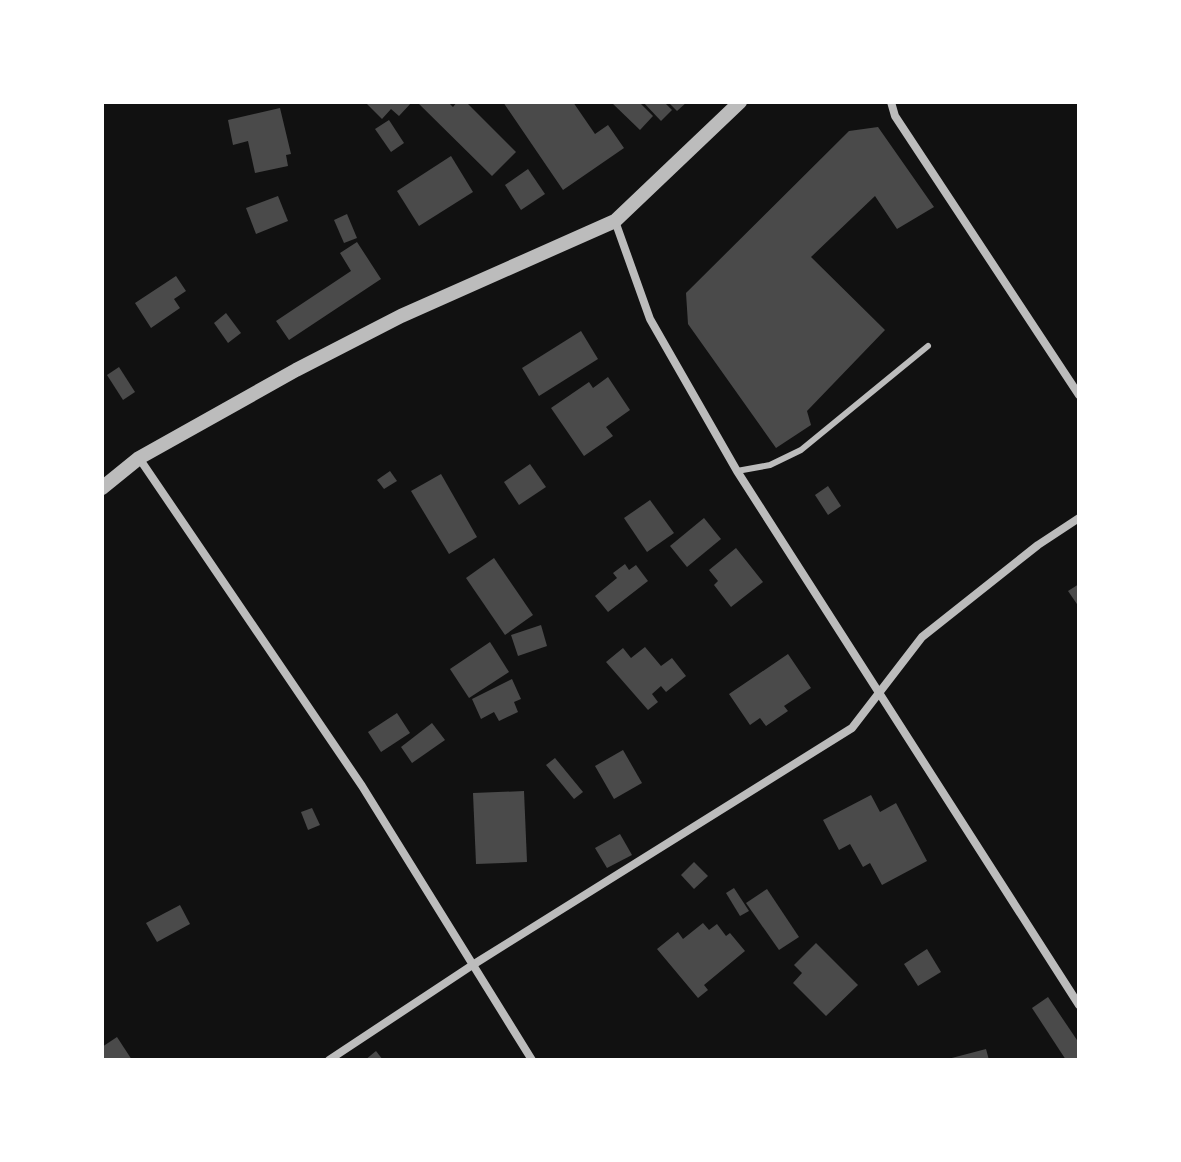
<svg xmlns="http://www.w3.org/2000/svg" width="1181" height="1162" viewBox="0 0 1181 1162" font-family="'Noto Sans',sans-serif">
	<rect width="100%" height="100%" fill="#111"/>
	<g fill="#4a4a4a">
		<polygon points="365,102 412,102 399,116 391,109 382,119"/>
		<polygon points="417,102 448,102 453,107 457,102 466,102 516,152 492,176"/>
		<polygon points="503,102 573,102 595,134 608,125 624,148 563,190"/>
		<polygon points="611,102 639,102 653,116 640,130"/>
		<polygon points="643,102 664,102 672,110 661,121"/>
		<polygon points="668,102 687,102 677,111"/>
		<polygon points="280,108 291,154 286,155 288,166 255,173 248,141 233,145 228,120"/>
		<polygon points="389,120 404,143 391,152 375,129"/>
		<polygon points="878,127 934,207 897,229 875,196 811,257 885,330 807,411 811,425 776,448 688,324 686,293 849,131"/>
		<polygon points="451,156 473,192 419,226 397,191"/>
		<polygon points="528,169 545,194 521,210 505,185"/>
		<polygon points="278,196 288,221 256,234 246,208"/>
		<polygon points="347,214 357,238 344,243 334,220"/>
		<polygon points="357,242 381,279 289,340 276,321 351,271 340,253"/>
		<polygon points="176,276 186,291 174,299 180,308 151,328 135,303"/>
		<polygon points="226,313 241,333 228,343 214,323"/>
		<polygon points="581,331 598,359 539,396 522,368"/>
		<polygon points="119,367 135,392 123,400 107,375"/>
		<polygon points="608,377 630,410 606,427 613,436 584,456 551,408 589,382 593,388"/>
		<polygon points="530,464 546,487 519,505 504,482"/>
		<polygon points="390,471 397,481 384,489 377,480"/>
		<polygon points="441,474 477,537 449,554 411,491"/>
		<polygon points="828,486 841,506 828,515 815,495"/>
		<polygon points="650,500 674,533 647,552 624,518"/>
		<polygon points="704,518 721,539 687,567 670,546"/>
		<polygon points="736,548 763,582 731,607 714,585 718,581 709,570"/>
		<polygon points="494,558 533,615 505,635 466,578"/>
		<polygon points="625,564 629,570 636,565 648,581 608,612 595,596 617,578 613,573"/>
		<polygon points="1079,584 1079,607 1068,591"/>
		<polygon points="541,625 547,646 518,656 511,635"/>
		<polygon points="490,642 509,672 469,698 450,669"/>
		<polygon points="645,647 661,666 672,658 686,676 666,692 661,686 652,694 658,702 648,710 606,662 623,648 631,658"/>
		<polygon points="788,654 811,688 784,706 788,711 766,726 760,718 750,725 729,694"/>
		<polygon points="512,679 521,699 514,702 518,712 499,721 494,712 481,719 472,699"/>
		<polygon points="397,713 410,733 381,752 368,732"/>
		<polygon points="432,723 445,740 412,763 401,747"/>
		<polygon points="623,750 642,783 614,799 595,766"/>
		<polygon points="555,758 583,792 574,799 546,765"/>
		<polygon points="524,791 527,862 476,864 473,793"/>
		<polygon points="871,795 880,812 896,803 927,861 882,885 870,863 863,867 850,844 839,850 823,820"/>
		<polygon points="312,808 320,825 308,830 301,812"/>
		<polygon points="620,834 632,855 607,868 595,848"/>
		<polygon points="694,862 708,876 694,889 681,875"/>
		<polygon points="734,888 749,911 740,916 726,893"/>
		<polygon points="767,889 799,937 779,950 746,903"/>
		<polygon points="180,905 190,924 157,942 146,923"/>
		<polygon points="703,923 709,930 717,924 726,936 730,933 745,951 704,985 708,990 698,998 657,949 678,932 683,939"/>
		<polygon points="816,943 858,985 826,1016 793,983 802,973 794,965"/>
		<polygon points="927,949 941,972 918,986 904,964"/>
		<polygon points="1048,997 1079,1043 1079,1060 1066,1060 1032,1008"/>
		<polygon points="117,1037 132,1060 102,1060 102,1047"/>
		<polygon points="986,1049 989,1060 948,1060 948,1059"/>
		<polygon points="376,1051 383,1060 365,1060"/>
	</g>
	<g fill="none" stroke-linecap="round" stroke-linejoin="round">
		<polyline stroke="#bcbcbc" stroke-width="6" points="737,471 770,465 801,450 928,346"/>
		<g stroke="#bcbcbc" stroke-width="8">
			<polyline points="891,102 895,116 1079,395"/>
			<polyline points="615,221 650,319 737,471 1079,1005"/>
			<polyline points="139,458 362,786 532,1060"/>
			<polyline points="329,1060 471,966 852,728 922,637 1038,545 1079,518"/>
		</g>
		<polyline stroke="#bcbcbc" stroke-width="14" points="102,488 139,458 296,370 401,316 615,221 740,102"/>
	</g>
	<rect width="1181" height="1162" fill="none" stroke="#ffffff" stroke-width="208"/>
</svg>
